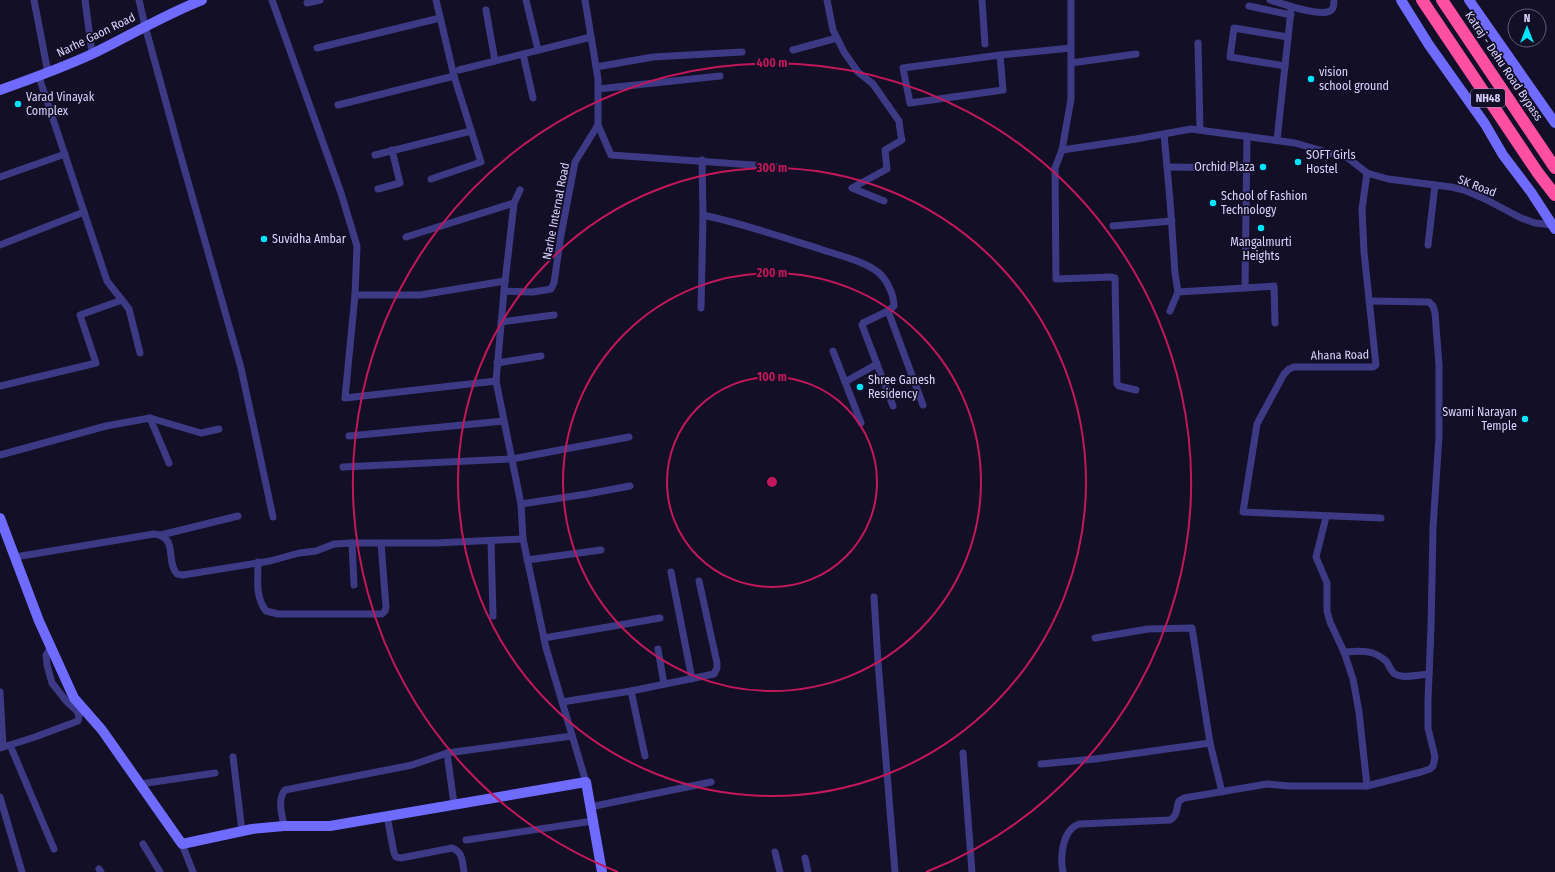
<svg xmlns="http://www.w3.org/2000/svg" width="1555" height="872" viewBox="0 0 1555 872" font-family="'Fira Sans Condensed',sans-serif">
	<rect width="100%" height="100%" fill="#130f26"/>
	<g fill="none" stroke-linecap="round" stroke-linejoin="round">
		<g stroke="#3d3a85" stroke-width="7">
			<polyline points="34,0 48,73"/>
			<polyline points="85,0 92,53"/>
			<polyline points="139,0 145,26 179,150 241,368 273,517"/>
			<polyline points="272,0 341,193 357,246 355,295 345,398 496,381"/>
			<polyline points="526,0 538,50"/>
			<path d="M827 0 833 30 844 52 858 72 873 84 899 121C900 128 900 133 902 140L885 150 887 169 852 188 884 201"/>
			<polyline points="982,0 985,44"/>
			<polyline points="1071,0 1071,99 1062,150 1055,168 1056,279 1111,277 1115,278 1117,384 1119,386 1136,390"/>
			<path d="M1270 0C1284 4 1314 15 1327 12 1334 11 1334 5 1334 0"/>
			<polyline points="307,3 320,0"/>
			<polyline points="1249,6 1291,15"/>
			<polyline points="486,10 495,61"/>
			<polyline points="1198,43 1200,130"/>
			<polyline points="317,48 440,18"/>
			<polyline points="793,50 837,38"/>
			<polyline points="523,54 533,98"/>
			<polyline points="1000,55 1003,90 910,103 903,68 1000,55 1071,48"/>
			<polyline points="1071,63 1136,54"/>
			<polyline points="1285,66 1230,57 1234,28 1288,37"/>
			<polyline points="596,67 653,57 742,52"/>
			<polyline points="459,70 591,37"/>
			<polyline points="39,77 107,281 129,309 140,353"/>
			<polyline points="598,89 720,76"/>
			<polyline points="338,105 454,76"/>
			<polyline points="598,125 611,155 780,167"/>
			<polyline points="1164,134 1170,200 1175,273 1178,292 1170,311"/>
			<polyline points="1247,136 1245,288 1274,286 1275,323"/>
			<polyline points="1277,140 1291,10"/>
			<polyline points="1062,150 1136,139 1191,129 1295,143 1348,158 1367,173 1388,179 1451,187 1464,190 1485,199 1521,218 1535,223 1552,225"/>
			<polyline points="375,155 471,131"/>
			<path d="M702 160 703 215C744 224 783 237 823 250 841 256 864 261 879 273 887 280 894 295 894 306L888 311 863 323 862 325 893 406"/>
			<polyline points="1167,167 1246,168"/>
			<polyline points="1367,173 1362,209 1364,252 1376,365 1373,367 1294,367 1289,369 1284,374 1257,424 1243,512 1381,518"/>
			<polyline points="0,177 65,154"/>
			<polyline points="431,179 481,162 454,76 436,0"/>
			<polyline points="378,189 400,183 392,150"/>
			<polyline points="520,190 514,203 504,291 496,381 521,504 523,539 546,648 586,782"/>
			<polyline points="1113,226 1172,221"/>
			<polyline points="406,237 514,203"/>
			<polyline points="0,245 84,212"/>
			<polyline points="1428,245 1435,185"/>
			<polyline points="504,291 533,292 551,289 554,283 561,235 575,162 598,125 598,79 585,0"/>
			<polyline points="1178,292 1245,288"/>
			<polyline points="355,295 420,295 505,281"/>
			<polyline points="701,308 703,215"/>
			<polyline points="888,311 923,405"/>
			<polyline points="501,322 554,315"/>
			<polyline points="833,351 861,423"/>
			<polyline points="497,363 541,356"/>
			<polyline points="845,382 877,364"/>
			<polyline points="0,386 96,363 80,315 122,300"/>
			<polyline points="150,418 169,463"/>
			<polyline points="349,436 504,421"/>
			<polyline points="0,455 106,426 150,418 201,433 219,429"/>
			<polyline points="343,467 512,459 629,437"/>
			<polyline points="521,504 587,494 630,486"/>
			<polyline points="1326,517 1316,557 1327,583 1327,611 1330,622 1344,652 1353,679 1359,712 1367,786"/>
			<polyline points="161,535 238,516"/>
			<polyline points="491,541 493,616"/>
			<polyline points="352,543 354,585"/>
			<path d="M15 557 154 534C179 537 165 561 177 574L183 575 270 561 299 553 316 551 334 544 352 543H435L523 539"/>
			<polyline points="527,560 601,550"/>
			<path d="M258 562C258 579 255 597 266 611L278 614H382L385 611 386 607 381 543"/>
			<polyline points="671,572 692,679"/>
			<polyline points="874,597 878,662 895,872"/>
			<polyline points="544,638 660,618"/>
			<polyline points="1095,638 1148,629 1192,628 1210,743 1222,792"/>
			<polyline points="658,649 664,684"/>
			<path d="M1344 652C1361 651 1372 649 1386 661 1389 664 1390 671 1395 674 1404 679 1418 675 1429 674"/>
			<polyline points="631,691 645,756"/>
			<polyline points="0,692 3,747"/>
			<polyline points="562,702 631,691 714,674 717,668 717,663 699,581"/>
			<polyline points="10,745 35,737 78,721 79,716 77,711 67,702 52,683 47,665 46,655 51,647"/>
			<polyline points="0,748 10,745 54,849"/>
			<polyline points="447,753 454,804"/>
			<polyline points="963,753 972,872"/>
			<polyline points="233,757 242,831"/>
			<polyline points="1041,764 1095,759 1210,743"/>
			<polyline points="140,784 215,773"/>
			<polyline points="0,797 22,872"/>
			<polyline points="590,807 711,782"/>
			<path d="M387 816 394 853 396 857 401 858 452 848C463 852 462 861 464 872"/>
			<path d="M284 826C282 814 277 800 285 790L412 765 447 753 572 736"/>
			<polyline points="466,840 593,821"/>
			<polyline points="143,844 160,872"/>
			<polyline points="182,844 193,872"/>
			<polyline points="775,852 780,872"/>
			<polyline points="805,858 808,872"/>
			<polyline points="99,869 101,872"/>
			<path d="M1063 872C1060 857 1062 830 1079 824L1170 820C1178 816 1176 808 1179 801L1184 798 1267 784 1289 786H1367L1421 772 1430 769 1433 766 1435 757 1428 728V700L1431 628 1433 528 1439 436V365L1435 313 1433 306 1429 302 1369 301"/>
		</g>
		<g stroke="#6f6bff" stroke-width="10">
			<polyline points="1401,0 1429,45 1485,124 1503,155 1531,192 1555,229"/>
			<polyline points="1469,0 1555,123"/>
			<path d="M0 90C31 79 62 68 92 54 129 36 164 15 202 0"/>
			<polyline points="0,518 39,621 74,698 102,730 182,844 252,829 284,826 330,826 586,782 602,872"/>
		</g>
		<g stroke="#ff4fa3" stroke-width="12">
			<polyline points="1422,0 1538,173 1555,195"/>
			<polyline points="1442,0 1555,168"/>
		</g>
	</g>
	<g fill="none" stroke="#c2185b" stroke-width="2">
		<circle cx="772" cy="482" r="105"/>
		<circle cx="772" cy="482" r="209"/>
		<circle cx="772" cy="482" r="314"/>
		<path d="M618 872A419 419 0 1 1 926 872"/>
	</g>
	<g fill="#00e5ff" stroke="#130f26" stroke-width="1.5">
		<circle cx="1311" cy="79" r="4"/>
		<circle cx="18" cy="104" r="4"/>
		<circle cx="1298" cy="162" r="4"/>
		<circle cx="1263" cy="167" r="4"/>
		<circle cx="1213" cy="203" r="4"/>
		<circle cx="1261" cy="228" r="4"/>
		<circle cx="264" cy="239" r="4"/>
		<circle cx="860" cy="387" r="4"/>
		<circle cx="1525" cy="419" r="4"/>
	</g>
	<g text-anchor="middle" stroke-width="3.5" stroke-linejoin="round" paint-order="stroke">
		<rect fill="#130f26" stroke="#9e99be" stroke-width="1" x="1471" y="89" width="34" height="18" rx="3"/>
		<g font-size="11" font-weight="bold" fill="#d9d4ff">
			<text x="1488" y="102">NH48</text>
		</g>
		<g font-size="12" fill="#d9d4ff" stroke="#130f26">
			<text transform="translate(96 35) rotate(-26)" y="4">Narhe Gaon Road</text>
			<text transform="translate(1504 66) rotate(56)" y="4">Katraj - Dehu Road Bypass</text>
			<text transform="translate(1477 186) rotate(21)" y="4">SK Road</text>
			<text transform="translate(556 211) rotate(-79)" y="4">Narhe Internal Road</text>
			<text transform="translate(1340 355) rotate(-1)" y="4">Ahana Road</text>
		</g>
		<g font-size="12" fill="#d9d4ff" stroke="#130f26" text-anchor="start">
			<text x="1319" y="76">vision<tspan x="1319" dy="14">school ground</tspan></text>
			<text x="26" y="101">Varad Vinayak<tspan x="26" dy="14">Complex</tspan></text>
			<text x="1306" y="159">SOFT Girls<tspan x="1306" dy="14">Hostel</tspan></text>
			<text x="1255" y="171" text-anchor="end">Orchid Plaza</text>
			<text x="1221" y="200">School of Fashion<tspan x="1221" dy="14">Technology</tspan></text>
			<text x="272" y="243">Suvidha Ambar</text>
			<text x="1261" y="246" text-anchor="middle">Mangalmurti<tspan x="1261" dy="14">Heights</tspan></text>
			<text x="868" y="384">Shree Ganesh<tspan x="868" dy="14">Residency</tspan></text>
			<text x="1517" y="416" text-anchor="end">Swami Narayan<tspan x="1517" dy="14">Temple</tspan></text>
		</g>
	</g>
	<circle cx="772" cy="482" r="6" fill="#c2185b" stroke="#130f26" stroke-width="2"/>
	<g font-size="12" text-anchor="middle" font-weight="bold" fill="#c2185b" stroke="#130f26" stroke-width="3.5" stroke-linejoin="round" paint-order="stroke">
		<text x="772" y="67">400 m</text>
		<text x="772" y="172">300 m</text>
		<text x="772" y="277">200 m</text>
		<text x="772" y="381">100 m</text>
	</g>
	<g transform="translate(1527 28)"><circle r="19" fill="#130f26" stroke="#625e7d"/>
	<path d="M0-3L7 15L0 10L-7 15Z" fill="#00e5ff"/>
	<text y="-6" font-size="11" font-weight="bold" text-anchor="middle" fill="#d9d4ff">N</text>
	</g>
</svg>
